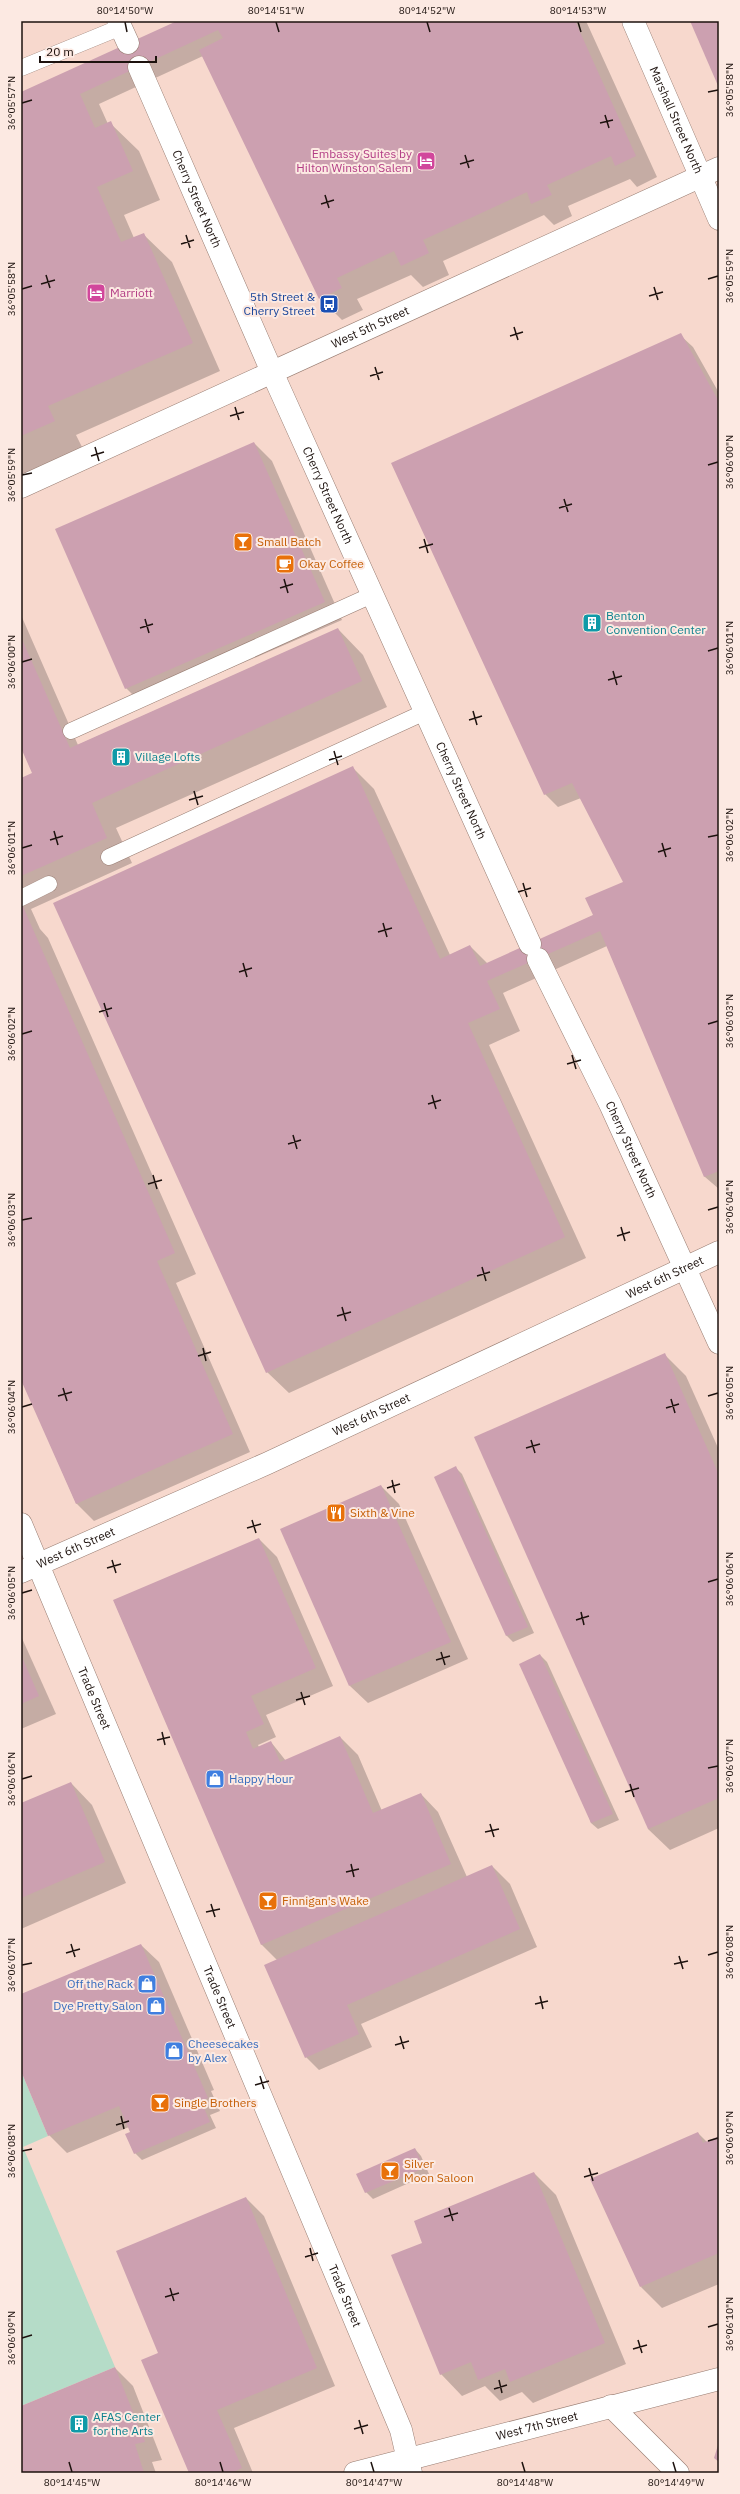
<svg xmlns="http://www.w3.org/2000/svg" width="740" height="2494" viewBox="0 0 740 2494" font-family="'IBM Plex Sans',sans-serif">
	<rect width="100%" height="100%" fill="#f7d8cd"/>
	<polygon fill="#b5dcc8" points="21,2071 48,2136 23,2147 115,2367 21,2406"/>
	<g fill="#0003">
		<polygon points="179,21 586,21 657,177 637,187 630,179 568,206 572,216 554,225 544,215 443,261 449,275 423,287 411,275 357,299 363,310 342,320 320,298 203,56 99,104 108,124 110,123 139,151 160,200 124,215 134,238 143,234 172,262 220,371 76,435 83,449 21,477 21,93"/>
		<polygon points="680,335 693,347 719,393 719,1189 705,1177 607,946 503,993 520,1031 489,1045 586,1258 289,1393 267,1372 353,768 374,789 450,955 470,946 488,964 594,915 625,883 581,798 558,807 545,794"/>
		<polygon points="254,443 272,461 342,620 144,706 126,688"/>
		<polygon points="21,615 78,745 338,629 363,655 387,707 116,828 132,863 31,909 40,929 48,938 196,1274 176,1283 250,1452 94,1521 76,1503 21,1377 21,779 33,774 21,746"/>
		<polygon points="664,1354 686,1376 719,1450 719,1828 670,1850 648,1829"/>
		<polygon points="456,1468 462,1474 534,1633 513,1642 507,1636 435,1477"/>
		<polygon points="381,1486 399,1504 468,1659 368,1703 350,1686"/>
		<polygon points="259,1539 277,1557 333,1686 266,1715 276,1737 258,1745 259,1747 271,1742 286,1761 340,1737 358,1755 382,1811 421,1794 438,1812 467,1877 492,1866 510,1884 537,1947 361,2024 372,2047 319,2070 306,2057 278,1961 262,1945 114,1601"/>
		<polygon points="21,1636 56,1714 21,1729"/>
		<polygon points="540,1655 547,1662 619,1820 598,1829 591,1823"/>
		<polygon points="71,1783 92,1805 126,1883 21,1929 21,1805"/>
		<polygon points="141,1945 159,1962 214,2090 211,2091 220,2111 210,2115 216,2128 142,2160 135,2153 129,2127 67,2153 49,2135 21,2068 21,1995"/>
		<polygon points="698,2133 707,2142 719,2137 719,2284 662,2308 641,2287"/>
		<polygon points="415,2149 421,2156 429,2174 373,2199 366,2192"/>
		<polygon points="534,2173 556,2195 626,2364 533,2403 522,2392 500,2401 485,2386 462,2396 441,2374 423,2244"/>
		<polygon points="246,2198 264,2216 335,2386 234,2428 253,2473 190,2473 159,2354"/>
		<polygon points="115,2368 133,2386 162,2460 152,2462 156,2473 21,2473 21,2407"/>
	</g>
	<g fill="#cca0b0">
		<polygon points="177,21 575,21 636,156 615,166 611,156 547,185 552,195 531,204 527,192 423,240 429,253 401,266 394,251 337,278 342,288 319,299 199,50 223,38 218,30 80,94 95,128 111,121 133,171 97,187 121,242 144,233 193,343 48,406 55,421 21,436 21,92"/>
		<polygon points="690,21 719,21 719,88"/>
		<polygon points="681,333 719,402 719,1171 704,1177 600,931 487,981 500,1009 468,1023 565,1237 266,1373 53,903 353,766 440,959 470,945 480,966 593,915 585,898 623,882 572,783 544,795 391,463"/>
		<polygon points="254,442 325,602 125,689 55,529"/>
		<polygon points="338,628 362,681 92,803 107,838 21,876 21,778 32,773 21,748 21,637 70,748"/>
		<polygon points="21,902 175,1253 157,1261 233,1434 76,1504 21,1380"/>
		<polygon points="665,1353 719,1475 719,1798 648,1829 474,1437"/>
		<polygon points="456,1466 528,1627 506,1636 434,1477"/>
		<polygon points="381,1485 451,1642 349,1686 280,1529"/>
		<polygon points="259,1538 316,1668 251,1696 264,1724 246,1732 253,1749 271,1741 280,1762 340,1736 373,1813 421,1793 451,1864 261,1945 113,1600"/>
		<polygon points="540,1654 613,1814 591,1823 519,1664"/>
		<polygon points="21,1655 39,1696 21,1704"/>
		<polygon points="71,1782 105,1862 21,1898 21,1803"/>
		<polygon points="492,1865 520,1929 347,2005 359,2034 305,2058 264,1965"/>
		<polygon points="141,1944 208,2098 201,2101 210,2122 134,2154 125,2134 130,2132 119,2106 48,2136 21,2071 21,1994"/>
		<polygon points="698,2132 703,2143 719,2136 719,2253 640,2287 590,2179"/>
		<polygon points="415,2148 424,2168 365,2193 356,2174"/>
		<polygon points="534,2172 605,2343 510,2382 505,2369 478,2380 471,2362 440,2375 391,2255 422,2243 414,2221"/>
		<polygon points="246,2197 317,2368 217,2410 242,2468 231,2473 189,2473 141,2360 158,2353 116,2251"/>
		<polygon points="115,2367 145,2442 135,2444 144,2473 21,2473 21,2406"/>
		<polygon points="719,2442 719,2462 714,2458"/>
	</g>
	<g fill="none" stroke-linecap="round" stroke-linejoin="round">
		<defs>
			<g id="service">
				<polyline points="21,68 121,27"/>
				<polyline points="71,731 372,595"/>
				<polyline points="109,857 425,712"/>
				<polyline points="21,898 49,884"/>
			</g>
			<g id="minor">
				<polyline points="611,2406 678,2473"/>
				<path id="s1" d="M355 2473 719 2379"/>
			</g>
			<g id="tertiary">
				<path id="s2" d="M21 1524 401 2430 411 2473"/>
				<path id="s3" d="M21 1572 268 1463 719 1252"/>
			</g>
			<g id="secondary">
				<path id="s4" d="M21 487 719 168"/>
			</g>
			<g id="primary">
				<polyline points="118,21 128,43"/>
				<path id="s5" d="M633 21 719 219"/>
				<path id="s6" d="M139 67 272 372 530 944"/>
				<path id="s7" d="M538 959 610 1104 719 1343"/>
			</g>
		</defs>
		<use href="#service" stroke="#987d72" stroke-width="17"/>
		<use href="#minor" stroke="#987d72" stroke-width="23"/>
		<use href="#tertiary" stroke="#987d72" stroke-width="23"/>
		<use href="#secondary" stroke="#987d72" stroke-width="23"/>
		<use href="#primary" stroke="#987d72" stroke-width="23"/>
		<use href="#service" stroke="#fff" stroke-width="16"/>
		<use href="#minor" stroke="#fff" stroke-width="22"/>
		<use href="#tertiary" stroke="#fff" stroke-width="22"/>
		<use href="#secondary" stroke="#fff" stroke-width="22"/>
		<use href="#primary" stroke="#fff" stroke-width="22"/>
	</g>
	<path fill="none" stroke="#1d120e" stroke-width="1.5" d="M125 22 127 32M276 22 279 32M427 22 430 32M578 22 581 32M708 92 718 90M22 103 32 100M605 115 609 128M600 123 613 120M465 155 469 168M460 164 474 160M325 195 329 208M321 204 334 200M186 235 190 248M181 244 194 240M46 275 50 288M708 279 718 276M41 284 55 280M654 287 658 300M22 289 32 286M649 296 663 292M514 327 518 340M510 336 523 332M375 367 379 380M370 376 383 372M235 407 239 420M230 416 244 412M95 447 99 461M91 456 104 452M708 465 718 462M22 475 32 473M564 499 568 512M559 508 572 504M424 539 428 553M419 548 433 544M284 579 288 593M280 588 293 584M145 619 149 633M140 628 153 624M708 651 718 648M22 662 32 659M613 671 617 685M608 680 622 676M473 711 477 725M469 720 482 716M334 751 338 765M329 760 342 756M194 791 198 805M189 800 203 796M54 831 58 845M708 837 718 835M50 840 63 836M662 843 666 857M22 848 32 845M658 852 671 848M523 883 527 897M518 892 531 888M383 923 387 937M378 932 392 928M243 963 247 977M239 972 252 968M104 1003 108 1017M99 1012 112 1008M708 1024 718 1021M22 1034 32 1031M572 1055 576 1069M567 1064 581 1060M432 1095 436 1109M428 1104 441 1100M293 1135 297 1149M288 1144 301 1140M153 1175 157 1189M148 1184 162 1180M708 1210 718 1207M22 1220 32 1218M621 1227 625 1241M617 1236 630 1232M482 1267 486 1281M477 1276 490 1272M342 1307 346 1321M337 1316 351 1312M203 1348 206 1361M198 1356 211 1352M63 1388 67 1401M58 1396 72 1392M708 1396 718 1393M671 1399 675 1413M22 1407 32 1404M666 1408 679 1404M531 1440 535 1453M526 1448 540 1444M392 1480 395 1493M387 1488 400 1484M252 1520 256 1533M247 1528 261 1524M112 1560 116 1573M107 1568 121 1564M708 1582 718 1579M22 1593 32 1590M581 1612 584 1625M576 1620 589 1616M441 1652 445 1665M436 1660 450 1656M301 1692 305 1705M296 1700 310 1696M162 1732 165 1745M157 1740 170 1737M708 1768 718 1766M22 1779 32 1776M630 1784 634 1797M625 1792 639 1788M490 1824 494 1837M485 1832 499 1829M351 1864 354 1877M346 1872 359 1869M211 1904 215 1917M206 1912 220 1909M71 1944 75 1957M66 1953 80 1949M708 1955 718 1952M679 1956 683 1969M674 1964 688 1961M22 1965 32 1963M540 1996 543 2009M535 2004 548 2001M400 2036 404 2049M395 2045 409 2041M260 2076 264 2089M255 2085 269 2081M121 2116 124 2129M116 2125 129 2121M708 2141 718 2138M22 2151 32 2149M589 2168 593 2181M584 2177 598 2173M449 2208 453 2221M444 2217 458 2213M310 2248 313 2261M305 2257 318 2253M170 2288 174 2301M165 2297 179 2293M708 2327 718 2324M22 2338 32 2335M638 2340 642 2353M633 2349 647 2345M499 2380 502 2393M494 2389 507 2385M359 2420 363 2434M354 2429 368 2425M69 2462 72 2472M220 2462 223 2472M371 2462 374 2472M522 2462 525 2472M673 2462 676 2472"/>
	<defs>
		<symbol id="hotel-square" viewBox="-11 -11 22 22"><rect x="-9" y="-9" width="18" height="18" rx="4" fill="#d1479c" stroke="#fce9e2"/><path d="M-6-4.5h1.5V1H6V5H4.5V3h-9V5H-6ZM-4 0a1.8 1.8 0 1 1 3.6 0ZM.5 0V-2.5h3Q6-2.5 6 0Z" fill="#fff"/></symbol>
		<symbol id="bus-square" viewBox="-11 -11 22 22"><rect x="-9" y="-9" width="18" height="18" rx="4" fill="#1a4fb4" stroke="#fce9e2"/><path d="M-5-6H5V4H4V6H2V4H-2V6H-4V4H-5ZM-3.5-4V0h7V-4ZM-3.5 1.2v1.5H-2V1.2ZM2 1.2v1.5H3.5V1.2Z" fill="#fff"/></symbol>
		<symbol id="bar-square" viewBox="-11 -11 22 22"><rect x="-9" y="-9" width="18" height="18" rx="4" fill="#e8710a" stroke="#fce9e2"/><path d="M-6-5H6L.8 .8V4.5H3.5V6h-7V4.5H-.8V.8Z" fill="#fff"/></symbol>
		<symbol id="cafe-square" viewBox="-11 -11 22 22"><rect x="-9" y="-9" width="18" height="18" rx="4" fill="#e8710a" stroke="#fce9e2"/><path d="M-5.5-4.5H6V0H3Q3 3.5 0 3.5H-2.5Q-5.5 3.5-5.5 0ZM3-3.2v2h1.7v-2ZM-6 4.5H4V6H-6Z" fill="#fff"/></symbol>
		<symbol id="building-square" viewBox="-11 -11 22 22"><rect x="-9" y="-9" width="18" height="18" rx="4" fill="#0f9aa8" stroke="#fce9e2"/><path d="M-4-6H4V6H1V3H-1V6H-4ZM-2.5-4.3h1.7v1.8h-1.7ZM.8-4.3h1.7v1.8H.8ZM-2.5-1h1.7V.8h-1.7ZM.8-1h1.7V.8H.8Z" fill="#fff"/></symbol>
		<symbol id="restaurant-square" viewBox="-11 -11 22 22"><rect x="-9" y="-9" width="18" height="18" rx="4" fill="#e8710a" stroke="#fce9e2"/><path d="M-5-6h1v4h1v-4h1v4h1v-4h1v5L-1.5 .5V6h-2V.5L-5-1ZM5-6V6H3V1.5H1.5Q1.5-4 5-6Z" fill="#fff"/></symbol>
		<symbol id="shop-square" viewBox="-11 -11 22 22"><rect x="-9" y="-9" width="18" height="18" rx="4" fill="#3f7fe0" stroke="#fce9e2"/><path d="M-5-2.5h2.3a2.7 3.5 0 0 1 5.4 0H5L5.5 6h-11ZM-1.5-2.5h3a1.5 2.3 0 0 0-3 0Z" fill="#fff"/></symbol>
	</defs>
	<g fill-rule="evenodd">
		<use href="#hotel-square" x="415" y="150" width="22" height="22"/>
		<use href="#hotel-square" x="85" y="282" width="22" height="22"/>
		<use href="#bus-square" x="318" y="293" width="22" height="22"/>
		<use href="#bar-square" x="232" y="531" width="22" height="22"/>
		<use href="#cafe-square" x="274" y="553" width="22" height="22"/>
		<use href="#building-square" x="581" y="612" width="22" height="22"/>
		<use href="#building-square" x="110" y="746" width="22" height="22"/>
		<use href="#restaurant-square" x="325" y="1502" width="22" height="22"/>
		<use href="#shop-square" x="204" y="1768" width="22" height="22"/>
		<use href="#bar-square" x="257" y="1890" width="22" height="22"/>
		<use href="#shop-square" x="136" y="1973" width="22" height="22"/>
		<use href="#shop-square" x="145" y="1995" width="22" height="22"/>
		<use href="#shop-square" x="163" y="2040" width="22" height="22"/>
		<use href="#bar-square" x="149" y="2092" width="22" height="22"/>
		<use href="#bar-square" x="379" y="2160" width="22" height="22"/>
		<use href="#building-square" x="68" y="2413" width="22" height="22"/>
	</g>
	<g text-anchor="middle" stroke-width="4" stroke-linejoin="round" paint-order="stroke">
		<g font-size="12" fill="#1d120e" stroke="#fce9e2">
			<text dy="4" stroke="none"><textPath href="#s5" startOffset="108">Marshall Street North</textPath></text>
			<text dy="4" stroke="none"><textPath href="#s6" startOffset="144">Cherry Street North</textPath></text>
			<text dy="4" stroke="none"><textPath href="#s4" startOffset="384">West 5th Street</textPath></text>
			<text dy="4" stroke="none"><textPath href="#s6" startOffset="468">Cherry Street North</textPath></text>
			<text dy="4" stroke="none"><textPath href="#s6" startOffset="792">Cherry Street North</textPath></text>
			<text dy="4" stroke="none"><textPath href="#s7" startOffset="212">Cherry Street North</textPath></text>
			<text dy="4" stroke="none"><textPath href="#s3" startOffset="708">West 6th Street</textPath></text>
			<text dy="4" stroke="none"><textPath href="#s3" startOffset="384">West 6th Street</textPath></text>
			<text dy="4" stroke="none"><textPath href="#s3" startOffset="60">West 6th Street</textPath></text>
			<text dy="4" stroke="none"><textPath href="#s2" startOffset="189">Trade Street</textPath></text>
			<text dy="4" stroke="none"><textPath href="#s2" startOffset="513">Trade Street</textPath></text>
			<text dy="4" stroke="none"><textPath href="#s2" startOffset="837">Trade Street</textPath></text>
			<text dy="4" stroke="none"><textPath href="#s1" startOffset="188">West 7th Street</textPath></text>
		</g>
		<g font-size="12" fill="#b23c85" stroke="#fce9e2" text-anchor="end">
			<text x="412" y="158">Embassy Suites by<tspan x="412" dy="14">Hilton Winston Salem</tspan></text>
			<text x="110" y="297" text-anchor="start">Marriott</text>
		</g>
		<g font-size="12" fill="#164399" stroke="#fce9e2" text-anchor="end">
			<text x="315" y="301">5th Street &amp;<tspan x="315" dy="14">Cherry Street</tspan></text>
		</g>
		<g font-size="12" fill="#c56008" stroke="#fce9e2" text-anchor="start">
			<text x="257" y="546">Small Batch</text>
			<text x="299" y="568">Okay Coffee</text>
			<text x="350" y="1517">Sixth &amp; Vine</text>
			<text x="282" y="1905">Finnigan's Wake</text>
			<text x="174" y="2107">Single Brothers</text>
			<text x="404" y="2168">Silver<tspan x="404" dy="14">Moon Saloon</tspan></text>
		</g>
		<g font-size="12" fill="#0d838f" stroke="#fce9e2" text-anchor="start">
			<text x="606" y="620">Benton<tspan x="606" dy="14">Convention Center</tspan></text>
			<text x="135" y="761">Village Lofts</text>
			<text x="93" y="2421">AFAS Center<tspan x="93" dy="14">for the Arts</tspan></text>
		</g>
		<g font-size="12" fill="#366cbe" stroke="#fce9e2" text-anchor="start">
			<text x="229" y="1783">Happy Hour</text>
			<text x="133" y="1988" text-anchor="end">Off the Rack</text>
			<text x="142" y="2010" text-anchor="end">Dye Pretty Salon</text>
			<text x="188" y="2048">Cheesecakes<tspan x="188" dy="14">by Alex</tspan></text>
		</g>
	</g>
	<rect width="740" height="2494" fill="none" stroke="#fce9e2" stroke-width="44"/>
	<path d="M40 56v6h116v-6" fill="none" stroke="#1d120e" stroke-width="2"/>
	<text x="46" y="56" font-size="12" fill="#1d120e" stroke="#fce9e2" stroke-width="3" paint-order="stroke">20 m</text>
	<rect x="22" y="22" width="696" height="2450" fill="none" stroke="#1d120e" stroke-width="1.5"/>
	<g font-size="10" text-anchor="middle" fill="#1d120e">
		<text x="125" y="14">80°14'50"W</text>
		<text x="276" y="14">80°14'51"W</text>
		<text x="427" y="14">80°14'52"W</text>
		<text x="578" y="14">80°14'53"W</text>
		<text transform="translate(729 90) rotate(-90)" y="4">36°05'58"N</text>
		<text transform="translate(11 103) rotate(-90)" y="4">36°05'57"N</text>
		<text transform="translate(729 276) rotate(-90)" y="4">36°05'59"N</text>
		<text transform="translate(11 289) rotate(-90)" y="4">36°05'58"N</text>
		<text transform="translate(729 462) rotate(-90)" y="4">36°06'00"N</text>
		<text transform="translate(11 475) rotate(-90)" y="4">36°05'59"N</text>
		<text transform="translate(729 648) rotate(-90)" y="4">36°06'01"N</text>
		<text transform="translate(11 662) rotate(-90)" y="4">36°06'00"N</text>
		<text transform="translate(729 835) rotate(-90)" y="4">36°06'02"N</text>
		<text transform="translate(11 848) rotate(-90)" y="4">36°06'01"N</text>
		<text transform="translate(729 1021) rotate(-90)" y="4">36°06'03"N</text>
		<text transform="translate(11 1034) rotate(-90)" y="4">36°06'02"N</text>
		<text transform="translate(729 1207) rotate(-90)" y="4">36°06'04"N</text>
		<text transform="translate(11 1220) rotate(-90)" y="4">36°06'03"N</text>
		<text transform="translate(729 1393) rotate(-90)" y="4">36°06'05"N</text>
		<text transform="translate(11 1407) rotate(-90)" y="4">36°06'04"N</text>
		<text transform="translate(729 1579) rotate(-90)" y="4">36°06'06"N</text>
		<text transform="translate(11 1593) rotate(-90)" y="4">36°06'05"N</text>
		<text transform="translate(729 1766) rotate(-90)" y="4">36°06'07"N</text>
		<text transform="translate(11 1779) rotate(-90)" y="4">36°06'06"N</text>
		<text transform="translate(729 1952) rotate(-90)" y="4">36°06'08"N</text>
		<text transform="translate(11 1965) rotate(-90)" y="4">36°06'07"N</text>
		<text transform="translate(729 2138) rotate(-90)" y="4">36°06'09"N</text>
		<text transform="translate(11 2151) rotate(-90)" y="4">36°06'08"N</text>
		<text transform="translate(729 2324) rotate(-90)" y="4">36°06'10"N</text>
		<text transform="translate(11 2338) rotate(-90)" y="4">36°06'09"N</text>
		<text x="72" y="2486">80°14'45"W</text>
		<text x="223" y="2486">80°14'46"W</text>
		<text x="374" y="2486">80°14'47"W</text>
		<text x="525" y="2486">80°14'48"W</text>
		<text x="676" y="2486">80°14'49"W</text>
	</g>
</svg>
